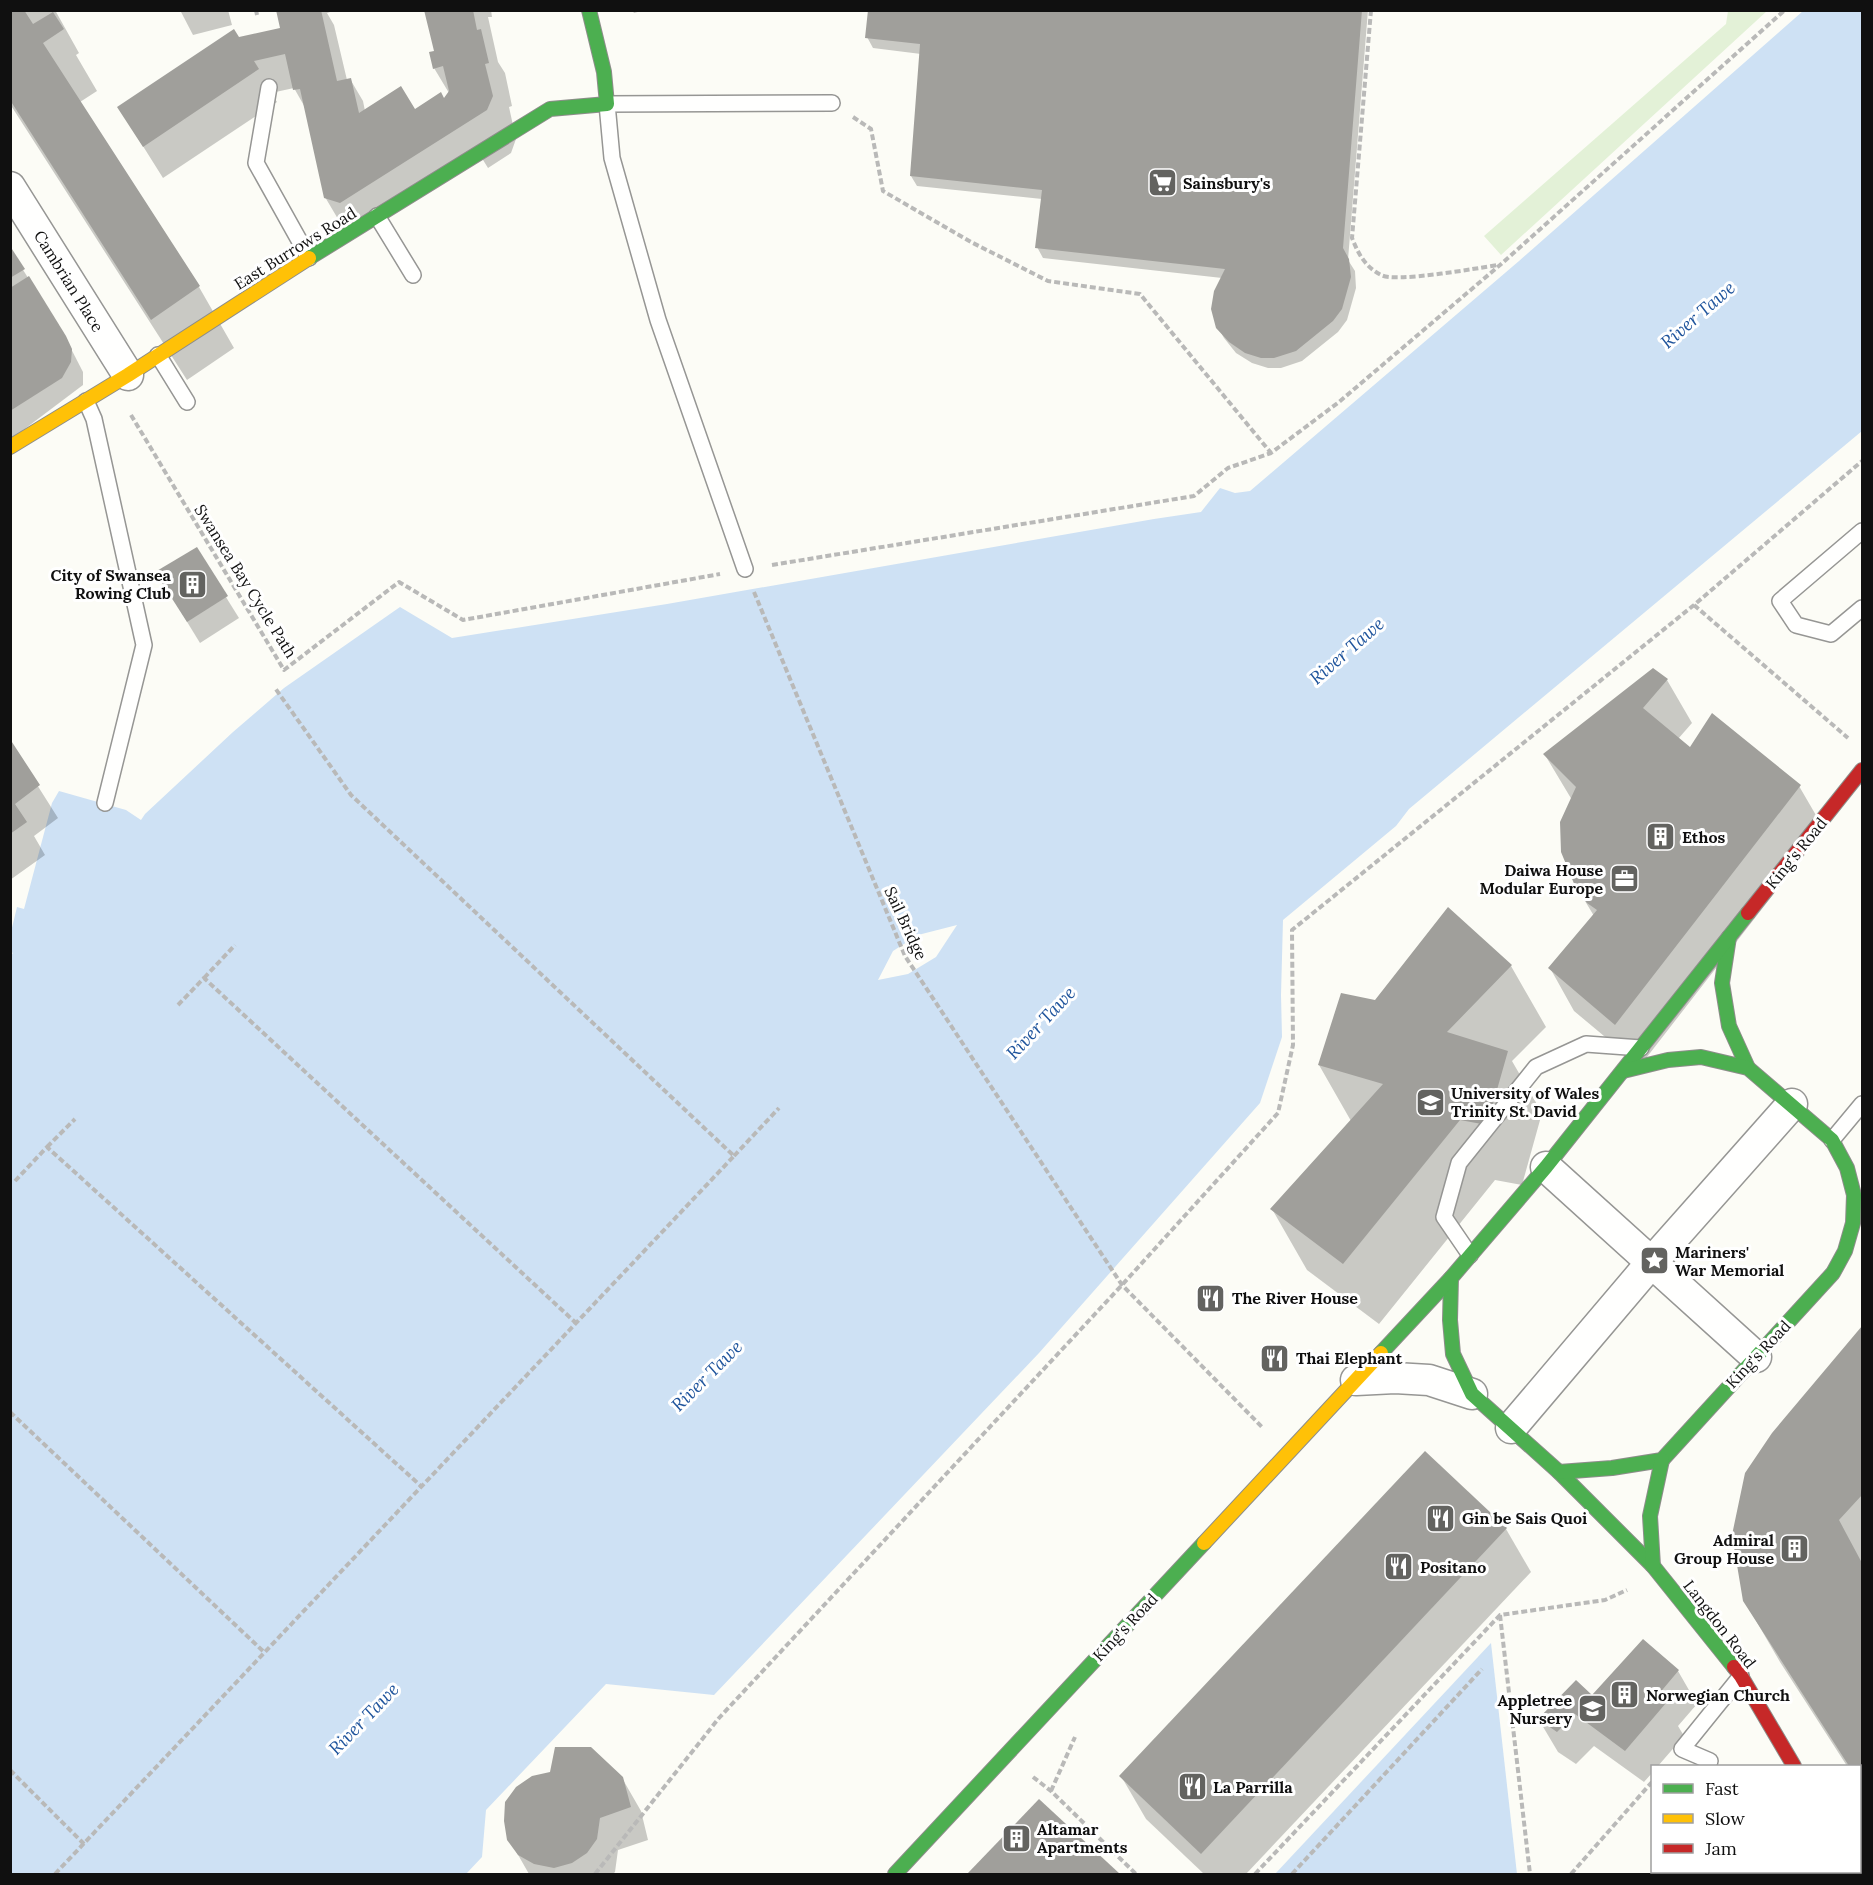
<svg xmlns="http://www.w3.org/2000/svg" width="1873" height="1885" viewBox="0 0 1873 1885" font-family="Lora,serif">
	<rect width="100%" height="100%" fill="#fcfcf6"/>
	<polygon fill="#e3f1d7" points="1728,11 1767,11 1501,255 1484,236 1726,24"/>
	<g fill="#cee1f4" fill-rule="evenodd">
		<path d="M1803 11H1862V431L1409 809 1396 826 1283 920 1281 995 1282 1037 1260 1103 1039 1353 714 1695 606 1684 486 1810 482 1857 466 1874H11L10 956 13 953 11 952 10 936 17 907 24 909 52 803 59 791 126 810 141 820 145 814 233 732 284 688 400 607 452 638 667 604 1154 519 1201 512 1220 488 1235 493 1250 491 1519 261ZM957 925 936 957 908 974 878 980 893 951 918 935Z"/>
		<polygon points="1491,1643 1517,1874 1275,1874"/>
	</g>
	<g fill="#0003">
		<polygon points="10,10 55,10 79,53 76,55 97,91 80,102 199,287 234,348 187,380 10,104"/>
		<polygon points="180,10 228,10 232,25 193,35"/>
		<polygon points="277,10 337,10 327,13 334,25 347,80 350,79 363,101 365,111 414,111 444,100 449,93 434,68 435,52 425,10 491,10 492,17 488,17 498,62 505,73 512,106 509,107 516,139 511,153 488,168 475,147 353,224 338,219 325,197 307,111 294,88 271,93 277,102 163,178 119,108 238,39 282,29"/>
		<polygon points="632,10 645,10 634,13"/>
		<polygon points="869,10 1368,10 1348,260 1355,271 1356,288 1347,320 1338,332 1302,361 1281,368 1268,368 1252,363 1236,353 1224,338 1218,327 1222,278 1043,258 1037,247 1042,199 917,186 911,176 921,54 873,48 867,37"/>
		<polygon points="10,249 65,337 83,372 83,385 10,440"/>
		<polygon points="196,549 239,618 200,643 170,594"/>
		<polygon points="1667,680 1692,723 1678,739 1690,749 1799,786 1824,829 1640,1066 1574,1011 1550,968 1594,916 1576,886 1572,800 1545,755"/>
		<polygon points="10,742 58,818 34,836 45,855 10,880"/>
		<polygon points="1511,966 1546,1027 1512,1061 1542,1113 1522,1185 1495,1180 1379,1324 1307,1270 1272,1209 1351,1121 1319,1065 1375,1001"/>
		<polygon points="1862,1328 1862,1791 1860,1786 1860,1766 1847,1766 1780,1662 1744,1600 1773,1434"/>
		<polygon points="1425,1454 1506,1529 1531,1572 1246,1874 1204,1874 1146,1819 1121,1776"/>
		<polygon points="1644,1641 1678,1671 1697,1704 1678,1726 1684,1736 1658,1766 1652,1766 1652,1773 1644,1782 1594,1746 1576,1764 1558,1752 1539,1720 1592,1697"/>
		<polygon points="622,1778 641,1811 648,1840 618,1850 615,1872 613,1874 529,1874 509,1839"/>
		<polygon points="1039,1801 1118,1874 969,1874"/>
	</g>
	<g fill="#a09f9b">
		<polygon points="10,10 24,10 33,24 53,12 64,29 43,43 200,286 151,320 10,100"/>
		<polygon points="276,10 321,10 337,81 351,78 359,113 401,86 415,109 441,92 444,98 449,91 443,66 433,69 429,52 434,51 424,10 473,10 477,30 481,29 489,63 485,64 493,96 487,110 340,203 324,198 300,89 293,90 285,54 254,61 259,69 143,147 117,107 234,29 239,37 280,28"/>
		<polygon points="868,10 1362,10 1343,248 1349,259 1351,277 1342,309 1333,321 1296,351 1274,358 1261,358 1245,353 1229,342 1216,328 1211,309 1214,291 1225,269 1035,248 1042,190 910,176 920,44 865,38"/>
		<polygon points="10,246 25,269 10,278"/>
		<polygon points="29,276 66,336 72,349 71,362 62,378 10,411 10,288"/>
		<polygon points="197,547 228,596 187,622 155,572"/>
		<polygon points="1653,668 1668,679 1643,708 1690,747 1712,713 1801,785 1615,1025 1548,968 1597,910 1587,903 1575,886 1561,852 1560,822 1576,787 1543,754"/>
		<polygon points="10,739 40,785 15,804 27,822 10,834"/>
		<polygon points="1448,907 1512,965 1447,1032 1508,1051 1487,1125 1460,1120 1343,1264 1270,1209 1383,1084 1318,1065 1341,993 1375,1000"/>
		<polygon points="1862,1326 1862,1495 1839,1520 1862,1563 1862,1788 1860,1783 1860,1767 1849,1766 1743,1601 1732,1535 1745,1473 1772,1433"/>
		<polygon points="1425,1451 1507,1528 1201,1854 1119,1776"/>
		<polygon points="1643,1639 1679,1670 1658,1695 1666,1703 1625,1751 1575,1714 1557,1732 1538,1719 1576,1680 1592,1695"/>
		<polygon points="555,1747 591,1747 623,1777 631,1807 600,1818 597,1839 587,1853 572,1863 554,1868 534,1864 518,1855 507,1840 504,1821 505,1802 516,1787 532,1776 550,1772"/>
		<polygon points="1039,1799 1120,1874 967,1874"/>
	</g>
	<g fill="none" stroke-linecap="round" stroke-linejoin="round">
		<defs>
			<g id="lane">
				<polyline points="269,87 256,163 309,258"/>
				<polyline points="377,216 413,275"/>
				<polyline points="158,355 187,402"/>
				<polyline points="86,401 94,419 144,645 105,803"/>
				<polyline points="1862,531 1780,601 1796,625 1831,634 1862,608"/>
				<polyline points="745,569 658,320 612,158 607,104 832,103"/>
				<polyline points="1832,1140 1862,1104"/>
				<polyline points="1470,1255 1444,1217 1459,1163 1536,1067 1586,1044 1641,1048"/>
				<polyline points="1710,1761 1682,1749 1741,1676"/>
			</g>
			<g id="street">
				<polyline points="10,187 128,375"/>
				<polyline points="1546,1167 1756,1357"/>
				<polyline points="1356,1380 1395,1378 1429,1380 1472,1394"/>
				<polyline points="1511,1428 1651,1263 1792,1104"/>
			</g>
			<g id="fast">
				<polyline points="309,258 550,109 607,104 604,72 589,10"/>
				<polyline points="1729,937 1722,983 1729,1026 1748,1068"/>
				<polyline points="1451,1278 1450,1320 1453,1354 1472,1394 1559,1472 1653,1566 1734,1667"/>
				<polyline points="1381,1353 1451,1278 1546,1167 1748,913"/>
				<polyline points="1559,1472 1612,1468 1662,1460 1833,1273 1845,1251 1853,1223 1854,1195 1847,1168 1832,1140 1748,1068 1701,1057 1668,1060 1623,1071"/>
				<polyline points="1653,1566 1650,1516 1662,1460"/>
				<polyline points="1854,1872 1856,1874"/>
				<polyline points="895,1874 1204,1543"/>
			</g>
			<g id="slow">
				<polyline points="10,447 128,375 309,258"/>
				<polyline points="1204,1543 1381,1353"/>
			</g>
			<g id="jam">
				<polyline points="1748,913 1862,770"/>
				<polyline points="1734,1667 1741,1676 1794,1766"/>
			</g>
		</defs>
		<use href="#lane" stroke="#969694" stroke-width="18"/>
		<use href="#street" stroke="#969694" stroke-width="33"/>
		<use href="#fast" stroke="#8d8d8a" stroke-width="16"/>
		<use href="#slow" stroke="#8d8d8a" stroke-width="16"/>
		<use href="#jam" stroke="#8d8d8a" stroke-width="16"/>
		<g stroke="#b9b9b8" stroke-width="4" stroke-dasharray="6 3" stroke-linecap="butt">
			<polyline points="256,10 257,15"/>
			<path d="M1371 10 1352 238C1358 253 1365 267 1381 275 1395 283 1478 268 1498 265"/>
			<polyline points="853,117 871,129 883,191 971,242 1048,281 1140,294 1271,453"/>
			<polyline points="131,415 284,670 399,582 463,620 720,574"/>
			<polyline points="772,565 1194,496 1228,468 1271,453 1339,402 1500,265 1785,10"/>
			<polyline points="754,592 905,956 1122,1285 1263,1428"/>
			<polyline points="1694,605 1848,738"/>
			<polyline points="204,978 235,945"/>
			<polyline points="178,1005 204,978 576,1323"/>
			<polyline points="47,1147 75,1119"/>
			<polyline points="734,1156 779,1108"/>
			<polyline points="15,1181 47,1147 422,1487"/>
			<polyline points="10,1412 265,1653"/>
			<polyline points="1500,1615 1530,1874"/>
			<polyline points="10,1770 84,1844"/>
			<polyline points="1033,1777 1051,1791 1136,1874"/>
			<polyline points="1051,1791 1075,1737"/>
			<polyline points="55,1874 734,1156 351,795 275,688"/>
			<polyline points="595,1874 719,1718 1122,1285 1278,1113 1293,1045 1292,930 1694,605 1862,461"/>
			<polyline points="1255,1874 1500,1615 1605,1600 1627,1590"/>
			<polyline points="1292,1874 1482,1669"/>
			<polyline points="1571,1874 1652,1782"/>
		</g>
		<use href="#lane" stroke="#fffffe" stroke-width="15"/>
		<use href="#street" stroke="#fffffe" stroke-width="30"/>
		<use href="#fast" stroke="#4caf50" stroke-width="14"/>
		<use href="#slow" stroke="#ffc107" stroke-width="14"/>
		<use href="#jam" stroke="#c62828" stroke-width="14"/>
	</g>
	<defs>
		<symbol id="supermarket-square" viewBox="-11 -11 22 22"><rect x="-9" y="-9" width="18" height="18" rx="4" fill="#636360" stroke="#fff"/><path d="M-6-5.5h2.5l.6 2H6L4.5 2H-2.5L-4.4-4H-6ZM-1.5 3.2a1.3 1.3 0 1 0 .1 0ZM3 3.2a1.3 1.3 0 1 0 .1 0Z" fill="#fff"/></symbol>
		<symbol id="building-square" viewBox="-11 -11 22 22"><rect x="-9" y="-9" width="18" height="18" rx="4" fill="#636360" stroke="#fff"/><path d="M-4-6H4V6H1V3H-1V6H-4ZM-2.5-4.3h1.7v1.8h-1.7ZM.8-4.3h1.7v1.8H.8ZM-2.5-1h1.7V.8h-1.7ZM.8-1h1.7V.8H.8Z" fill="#fff"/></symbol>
		<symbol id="office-square" viewBox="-11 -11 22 22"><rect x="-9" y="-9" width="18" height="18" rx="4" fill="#636360" stroke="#fff"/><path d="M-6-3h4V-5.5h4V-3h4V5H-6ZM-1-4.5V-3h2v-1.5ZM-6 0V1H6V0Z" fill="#fff"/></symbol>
		<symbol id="university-square" viewBox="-11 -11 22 22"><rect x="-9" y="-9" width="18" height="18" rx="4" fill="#636360" stroke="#fff"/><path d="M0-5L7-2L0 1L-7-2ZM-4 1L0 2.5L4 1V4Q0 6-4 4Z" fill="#fff"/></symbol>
		<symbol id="sight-square" viewBox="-11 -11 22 22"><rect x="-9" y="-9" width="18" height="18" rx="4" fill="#636360" stroke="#fff"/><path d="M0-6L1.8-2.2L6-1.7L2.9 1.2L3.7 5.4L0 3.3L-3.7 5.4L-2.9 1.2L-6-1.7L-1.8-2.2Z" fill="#fff"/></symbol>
		<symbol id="restaurant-square" viewBox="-11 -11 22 22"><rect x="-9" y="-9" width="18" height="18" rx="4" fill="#636360" stroke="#fff"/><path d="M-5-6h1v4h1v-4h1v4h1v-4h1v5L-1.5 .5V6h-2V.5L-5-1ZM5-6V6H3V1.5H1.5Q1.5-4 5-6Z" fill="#fff"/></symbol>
		<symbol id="school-square" viewBox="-11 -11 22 22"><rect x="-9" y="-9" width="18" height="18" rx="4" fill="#636360" stroke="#fff"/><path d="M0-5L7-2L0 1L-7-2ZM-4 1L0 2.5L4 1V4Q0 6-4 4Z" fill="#fff"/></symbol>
	</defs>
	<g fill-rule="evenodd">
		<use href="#supermarket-square" x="1146" y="166" width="33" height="33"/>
		<use href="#building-square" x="176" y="568" width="33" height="33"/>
		<use href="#building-square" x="1644" y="820" width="33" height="33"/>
		<use href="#office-square" x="1608" y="862" width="33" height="33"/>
		<use href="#university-square" x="1414" y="1086" width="33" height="33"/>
		<use href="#sight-square" x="1638" y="1244" width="33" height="33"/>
		<use href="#restaurant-square" x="1194" y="1282" width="33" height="33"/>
		<use href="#restaurant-square" x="1258" y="1342" width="33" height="33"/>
		<use href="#restaurant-square" x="1424" y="1502" width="33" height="33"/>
		<use href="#building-square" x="1778" y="1532" width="33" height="33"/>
		<use href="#restaurant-square" x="1382" y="1550" width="33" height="33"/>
		<use href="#building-square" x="1608" y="1678" width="33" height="33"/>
		<use href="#school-square" x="1576" y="1692" width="33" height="33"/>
		<use href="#restaurant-square" x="1176" y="1770" width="33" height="33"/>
		<use href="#building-square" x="1000" y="1822" width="33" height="33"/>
	</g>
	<g text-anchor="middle" stroke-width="6" stroke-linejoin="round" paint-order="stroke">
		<g font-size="16" font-weight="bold" fill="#101010" stroke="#fff" text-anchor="start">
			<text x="1183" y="189">Sainsbury's</text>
			<text x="171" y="581" text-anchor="end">City of Swansea<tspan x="171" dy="18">Rowing Club</tspan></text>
			<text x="1682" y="843">Ethos</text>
			<text x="1603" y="876" text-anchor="end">Daiwa House<tspan x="1603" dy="18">Modular Europe</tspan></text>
			<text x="1451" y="1099">University of Wales<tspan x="1451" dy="18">Trinity St. David</tspan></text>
			<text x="1675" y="1258">Mariners'<tspan x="1675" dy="18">War Memorial</tspan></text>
			<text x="1232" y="1304">The River House</text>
			<text x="1296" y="1364">Thai Elephant</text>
			<text x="1462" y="1524">Gin be Sais Quoi</text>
			<text x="1774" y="1546" text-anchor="end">Admiral<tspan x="1774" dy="18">Group House</tspan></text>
			<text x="1420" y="1573">Positano</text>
			<text x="1646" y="1701">Norwegian Church</text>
			<text x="1572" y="1706" text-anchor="end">Appletree<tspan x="1572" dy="18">Nursery</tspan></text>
			<text x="1213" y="1793">La Parrilla</text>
			<text x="1037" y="1835">Altamar<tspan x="1037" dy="18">Apartments</tspan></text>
		</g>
		<g font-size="16" fill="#101010" stroke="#fff">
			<text transform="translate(295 248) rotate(-32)" y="6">East Burrows Road</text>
			<text transform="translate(69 281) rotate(58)" y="6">Cambrian Place</text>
			<text transform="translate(246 581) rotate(58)" y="6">Swansea Bay Cycle Path</text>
			<text transform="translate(1796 853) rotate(-51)" y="6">King's Road</text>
			<text transform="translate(906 923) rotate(65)" y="6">Sail Bridge</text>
			<text transform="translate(1758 1354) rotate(-47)" y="6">King's Road</text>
			<text transform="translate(1720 1624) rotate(52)" y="6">Langdon Road</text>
			<text transform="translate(1125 1627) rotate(-47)" y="6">King's Road</text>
		</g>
		<g font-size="18" font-style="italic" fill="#1f549c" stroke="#fff">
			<text transform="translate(1698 315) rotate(-41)" y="6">River Tawe</text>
			<text transform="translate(1347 651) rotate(-41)" y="6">River Tawe</text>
			<text transform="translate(1041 1023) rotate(-47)" y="6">River Tawe</text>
			<text transform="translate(707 1376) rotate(-45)" y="6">River Tawe</text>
			<text transform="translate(364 1719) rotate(-46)" y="6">River Tawe</text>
		</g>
	</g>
	<rect width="1873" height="1885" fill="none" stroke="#101010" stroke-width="24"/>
	<rect x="1651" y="1765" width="210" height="108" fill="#ffffff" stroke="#9f9f9f" stroke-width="1.5"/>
	<rect x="1663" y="1784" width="30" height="9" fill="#4caf50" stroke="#9f9f9f" stroke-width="1.5"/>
	<text x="1705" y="1795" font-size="18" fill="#101010">Fast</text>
	<rect x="1663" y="1814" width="30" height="9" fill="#ffc107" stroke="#9f9f9f" stroke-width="1.5"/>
	<text x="1705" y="1825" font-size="18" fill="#101010">Slow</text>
	<rect x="1663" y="1844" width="30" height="9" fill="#c62828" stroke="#9f9f9f" stroke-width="1.5"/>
	<text x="1705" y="1855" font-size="18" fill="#101010">Jam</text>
</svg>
